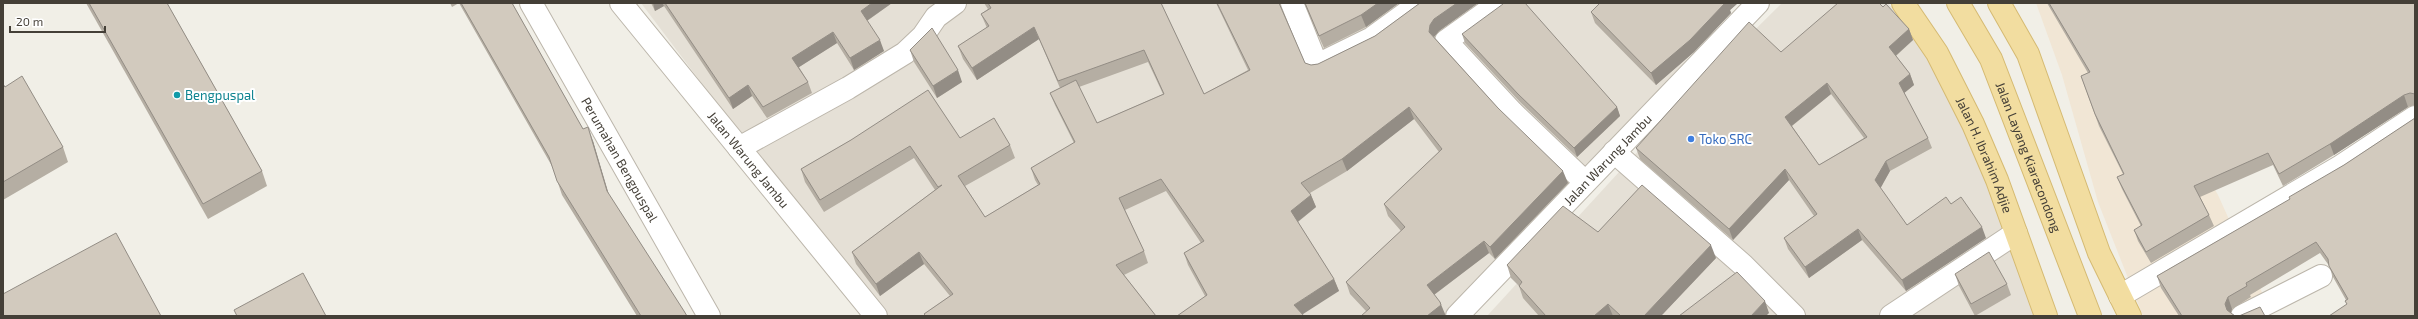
<svg xmlns="http://www.w3.org/2000/svg" width="2418" height="319" viewBox="0 0 2418 319" font-family="'Exo 2',sans-serif">
	<rect width="100%" height="100%" fill="#f1efe7"/>
	<g fill="#e5e0d6">
		<polygon points="641,3 1737,3 1659,90 1445,316 884,316 765,167"/>
		<polygon points="1782,3 1888,3 1926,53 1975,150 2039,316 1487,316 1697,87"/>
	</g>
	<polygon fill="#f1e6d5" points="2036,3 2150,3 2138,52 2218,195 2264,297 2226,316 2143,316 2098,202 2062,75"/>
	<g fill="none" stroke-linecap="round" stroke-linejoin="round">
		<defs>
			<g id="street">
				<path id="s1" d="M531 3 709 316"/>
				<path id="s2" d="M621 3 876 316"/>
				<polyline points="1292,3 1317,65 1372,38 1420,3"/>
				<polyline points="1499,3 1446,41 1512,112 1585,182"/>
				<polyline points="739,148 848,88 905,53 923,36 936,17 955,3"/>
				<polyline points="1614,152 1743,265 1794,316"/>
				<polyline points="2120,296 2341,166 2415,117"/>
				<path id="s3" d="M1457 316 1758 3"/>
				<polyline points="1891,316 2016,233"/>
				<polyline points="2242,316 2321,276"/>
			</g>
			<g id="primary">
				<path id="s4" d="M1903 3 1937 53 1973 124 1997 180 2046 316"/>
				<path id="s5" d="M1958 3 1991 59 2090 316"/>
				<polyline points="1999,3 2028,54 2099,253 2130,316"/>
			</g>
		</defs>
		<use href="#street" stroke="#bcb6ab" stroke-width="24"/>
		<use href="#primary" stroke="#d5ba72" stroke-width="24"/>
		<use href="#street" stroke="#fff" stroke-width="22"/>
		<use href="#primary" stroke="#f2dda0" stroke-width="22"/>
	</g>
	<g fill="#b5aea3" fill-rule="evenodd">
		<polygon points="86,3 167,3 262,171 267,186 208,219"/>
		<polygon points="450,3 512,3 583,129 593,141 608,193 687,316 637,316 562,195 553,168 459,3 452,7"/>
		<polygon points="651,3 892,3 867,21 884,51 854,70 837,43 799,67 808,82 812,93 767,118 752,96 733,109 664,6 655,11"/>
		<path d="M984 3H1161L1204 94 1248 70 1216 3H1280V5L1305 63 1311 65 1318 64 1375 36 1420 3H1478L1439 31 1434 37 1498 108 1568 183 1495 259 1489 253 1434 295 1445 314 1366 311 1350 294 1346 282 1401 231 1388 216 1384 204 1439 152 1414 119 1347 171 1310 193 1316 207 1298 222 1334 279 1339 291 1205 296 1188 265 1184 253 1201 243 1166 191 1125 210 1144 251 1148 263 1124 275 1156 316H925L924 314 950 296 924 264 880 296 856 264 852 252 935 190 914 158 824 212 805 182 801 169 851 140 960 138 1010 145 1015 158 965 186 985 217 1038 185 1035 180 1031 168 1074 143 1055 105 1050 93 1060 88 1039 39 977 80 963 59 958 46 987 28 981 14 988 9ZM1148 62 1163 94 1097 123 1079 87Z"/>
		<polygon points="1304,3 1399,3 1366,27 1324,48"/>
		<polygon points="1600,3 1738,3 1730,10 1731,13 1694,52 1656,85 1595,23 1591,12"/>
		<polygon points="2047,3 2415,3 2415,105 2408,107 2334,155 2283,186 2273,165 2200,197 2209,215 2214,226 2151,263 2138,241 2134,230 2141,226 2122,189 2117,177 2123,174 2099,126 2081,76 2088,73"/>
		<path d="M1883 7 1909 29 1913 40 1896 56 1910 74 1914 85 1904 93 1928 138 1932 148 1890 171 1880 188 1907 225 1951 204 1986 238 1906 291 1862 240 1809 278 1788 249 1784 238 1814 216 1789 180 1733 240 1640 159 1636 148 1781 52ZM1831 94 1864 138 1819 165 1792 126Z"/>
		<polygon points="1462,34 1617,107 1620,116 1577,157 1521,103 1465,43"/>
		<polygon points="910,50 962,82 937,98 914,62"/>
		<polygon points="3,84 5,87 63,147 68,162 3,200"/>
		<polygon points="2415,118 2347,304 2345,301 2346,300 2333,277 2330,267 2320,253 2250,295 2251,297 2232,309 2231,313 2235,316 2179,316 2161,288 2157,276 2290,199 2344,165"/>
		<polygon points="1598,232 1716,258 1661,316 1539,316 1523,298 1519,286 1511,278 1507,265"/>
		<polygon points="1955,274 2007,284 2011,295 1975,316 1959,286"/>
	</g>
	<g fill="#938d85">
		<polygon points="653,3 662,3 664,6 655,11"/>
		<polygon points="872,3 892,3 865,22 861,11"/>
		<polygon points="1378,3 1399,3 1366,27 1361,15"/>
		<polygon points="1457,3 1478,3 1439,31 1434,37 1429,32 1430,25 1434,19"/>
		<polygon points="1725,3 1738,3 1730,10 1731,13 1694,52 1656,85 1651,73"/>
		<polygon points="1034,27 1039,39 977,80 972,68"/>
		<polygon points="1909,29 1913,40 1893,58 1889,47"/>
		<polygon points="833,32 837,43 796,69 792,58"/>
		<polygon points="880,40 884,51 854,70 850,58"/>
		<polygon points="958,70 962,82 937,98 933,86"/>
		<polygon points="1910,74 1914,85 1903,94 1899,83"/>
		<polygon points="1827,83 1831,94 1789,128 1785,117"/>
		<polygon points="748,85 752,96 733,109 729,98"/>
		<polygon points="2404,95 2408,107 2334,155 2330,144"/>
		<polygon points="1409,107 1414,119 1347,171 1342,159"/>
		<polygon points="1617,107 1620,116 1577,157 1574,148"/>
		<polygon points="588,127 593,141 612,205 607,191"/>
		<polygon points="1886,161 1890,171 1879,191 1875,180"/>
		<polygon points="1785,169 1789,180 1733,240 1729,229"/>
		<polygon points="1563,171 1568,183 1495,259 1490,247"/>
		<polygon points="1311,195 1316,207 1296,223 1291,211"/>
		<polygon points="1982,227 1986,238 1906,291 1902,280"/>
		<polygon points="1858,229 1862,240 1809,278 1805,267"/>
		<polygon points="1484,241 1489,253 1431,297 1427,285"/>
		<polygon points="1711,245 1716,258 1661,316 1644,316"/>
		<polygon points="919,252 924,264 880,296 876,284"/>
		<polygon points="1334,279 1339,291 1300,316 1294,305"/>
		<polygon points="2228,297 2232,309 2230,316 2227,310 2225,304"/>
		<polygon points="1765,301 1769,313 1766,316 1751,316"/>
		<polygon points="1440,302 1445,314 1445,316 1427,316"/>
		<polygon points="1608,304 1613,316 1594,316"/>
	</g>
	<g fill="#d2cabe" stroke="#938d85" fill-rule="evenodd">
		<polygon points="89,3 167,3 262,171 203,204"/>
		<polygon points="461,3 512,3 583,129 588,127 607,191 684,311 687,316 641,316 557,181 549,157"/>
		<polygon points="665,3 872,3 861,11 880,40 850,58 833,32 792,58 808,82 763,107 748,85 729,98"/>
		<polygon points="988,3 1161,3 1204,94 1250,70 1217,3 1279,3 1305,63 1311,65 1318,64 1375,36 1420,3 1457,3 1434,19 1430,25 1429,32 1498,108 1563,171 1490,247 1484,241 1427,285 1440,302 1441,305 1427,316 1361,316 1370,308 1346,282 1405,227 1384,204 1442,149 1409,107 1342,159 1301,183 1311,195 1291,211 1334,279 1294,305 1304,316 1177,316 1207,295 1184,253 1204,241 1161,179 1119,198 1144,251 1116,265 1156,316 926,316 924,314 953,294 919,252 876,284 852,252 942,185 938,187 910,146 820,200 801,169 851,140 928,90 960,138 994,118 1010,145 958,176 985,217 1040,184 1031,168 1075,142 1050,93 1076,80 1097,123 1164,94 1144,50 1058,81 1034,27 972,68 958,46 989,26 981,14 991,8"/>
		<polygon points="1305,3 1378,3 1361,15 1319,36"/>
		<polygon points="1504,3 1525,3 1617,107 1574,148 1518,94 1462,34 1503,4"/>
		<polygon points="1600,3 1725,3 1690,40 1651,73 1591,12"/>
		<path d="M1838 3H1879L1883 7 1886 4 1909 29 1889 47 1910 74 1899 83 1928 138 1886 161 1875 180 1907 225 1946 197 1951 204 1961 197 1982 227 1902 280 1858 229 1805 267 1784 238 1817 214 1785 169 1729 229 1636 148 1749 22 1781 52ZM1827 83 1867 137 1819 165 1785 117Z"/>
		<polygon points="2049,3 2415,3 2415,94 2410,93 2404,95 2330,144 2279,174 2268,153 2194,186 2209,215 2146,252 2134,230 2142,225 2117,177 2124,174 2095,114 2081,76 2090,72"/>
		<polygon points="932,28 958,70 933,86 910,50"/>
		<polygon points="22,76 63,147 3,182 3,84 5,87"/>
		<polygon points="2415,118 2415,316 2329,316 2347,304 2345,301 2348,299 2329,266 2328,259 2316,242 2246,283 2247,286 2228,297 2225,304 2227,310 2235,316 2182,316 2157,276 2290,199 2289,197 2344,165"/>
		<polygon points="1642,185 1711,245 1644,316 1621,316 1608,304 1594,316 1546,316 1519,286 1522,282 1507,265 1563,206 1598,232"/>
		<polygon points="116,233 161,316 3,316 3,294"/>
		<polygon points="1989,252 2007,284 1971,304 1955,274"/>
		<polygon points="1737,272 1765,301 1751,316 1679,316"/>
		<polygon points="303,273 326,316 237,316 234,310"/>
		<polygon points="2260,307 2265,316 2239,316"/>
	</g>
	<circle fill="#0f9aa8" stroke="#fff" stroke-width="1.5" cx="177" cy="95" r="4"/>
	<circle fill="#3f7fe0" stroke="#fff" stroke-width="1.5" cx="1691" cy="139" r="4"/>
	<g text-anchor="middle" stroke-width="4" stroke-linejoin="round" paint-order="stroke">
		<g font-size="13" fill="#0d838f" stroke="#fff" text-anchor="start">
			<text x="185" y="100">Bengpuspal</text>
		</g>
		<g font-size="13" fill="#366cbe" stroke="#fff" text-anchor="start">
			<text x="1699" y="144">Toko SRC</text>
		</g>
		<g font-size="13" fill="#443f37" stroke="#fff">
			<text dy="5" stroke="none"><textPath href="#s4" startOffset="173">Jalan H. Ibrahim Adjie</textPath></text>
			<text dy="5" stroke="none"><textPath href="#s5" startOffset="170">Jalan Layang Kiaracondong</textPath></text>
			<text dy="5" stroke="none"><textPath href="#s3" startOffset="217">Jalan Warung Jambu</textPath></text>
			<text dy="5" stroke="none"><textPath href="#s1" startOffset="180">Perumahan Bengpuspal</textPath></text>
			<text dy="5" stroke="none"><textPath href="#s2" startOffset="202">Jalan Warung Jambu</textPath></text>
		</g>
	</g>
	<rect width="2418" height="319" fill="none" stroke="#443f37" stroke-width="8"/>
	<path d="M10 26v6h95v-6" fill="none" stroke="#443f37" stroke-width="2"/>
	<text x="16" y="26" font-size="12" fill="#443f37" stroke="#ffffff" stroke-width="3" paint-order="stroke">20 m</text>
</svg>
